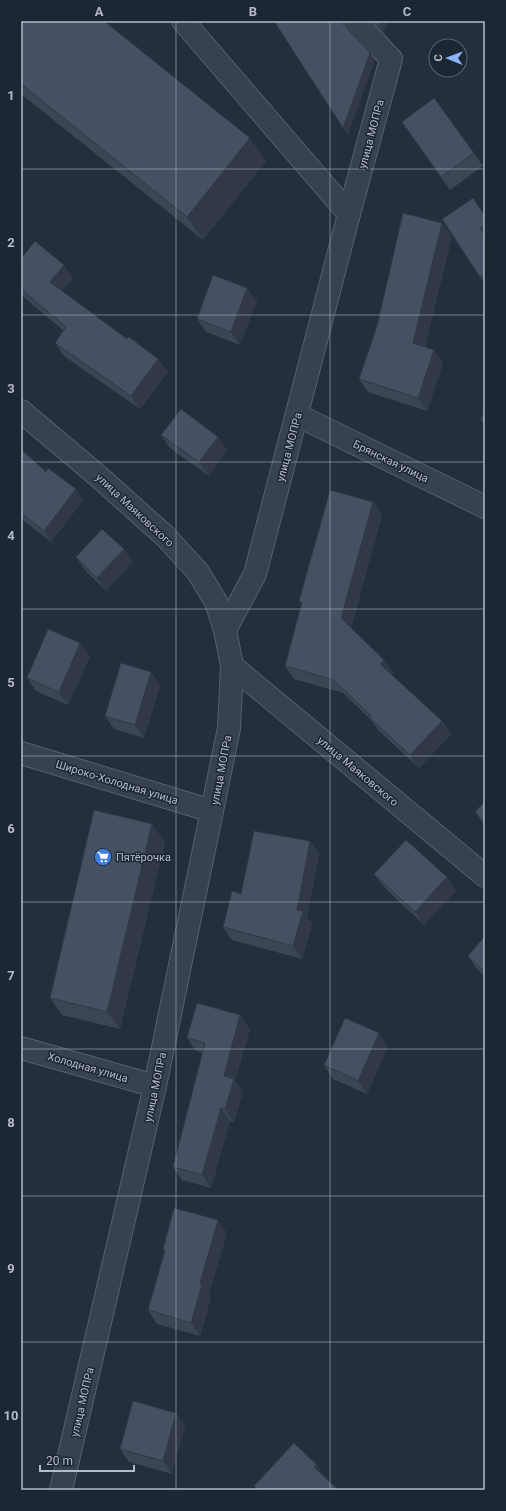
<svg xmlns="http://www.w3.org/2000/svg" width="506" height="1511" viewBox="0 0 506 1511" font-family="Roboto,sans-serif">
	<rect width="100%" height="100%" fill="#242f3e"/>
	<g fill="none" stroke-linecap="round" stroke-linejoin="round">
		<defs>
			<g id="minor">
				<polyline points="183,21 349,214"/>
				<polyline points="21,411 98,476 165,536 198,572 216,602 225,630 232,666 229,728 212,811 155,1086 61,1490"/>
				<polyline points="297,415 485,507"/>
				<polyline points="225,630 255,574 349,214 391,59 355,21"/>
				<polyline points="232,666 485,876"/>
				<polyline points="21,753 212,811"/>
				<polyline points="21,1048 155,1086"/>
			</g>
		</defs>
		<use href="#minor" stroke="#565f6c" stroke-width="24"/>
		<use href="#minor" stroke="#38414e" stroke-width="22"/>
	</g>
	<g fill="#3b4654">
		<polygon points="21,21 266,161 203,240 21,94"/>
		<polygon points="371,21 388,21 384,33"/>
		<polygon points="434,98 483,166 450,190 402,122"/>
		<polygon points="485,216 485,284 442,219"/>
		<polygon points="452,236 425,346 443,363 427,411 368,392 359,379"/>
		<polygon points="21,259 64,265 73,278 62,291 127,339 158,359 168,372 140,409 64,356 55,343 64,331 21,295"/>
		<polygon points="247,288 257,301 240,345 206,332 197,319"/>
		<polygon points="485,410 485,426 481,420"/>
		<polygon points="161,435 218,437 227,450 209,476 170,448"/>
		<polygon points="21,449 46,472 83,500 51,542 24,521 21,516"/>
		<polygon points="373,502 382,515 351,628 394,673 392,675 442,721 451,734 419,768 378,730 371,720 343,693 294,679 285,666 302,604 299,601"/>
		<polygon points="76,557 133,562 106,591 85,570"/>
		<polygon points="90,656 68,705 36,691 27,678"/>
		<polygon points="151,672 160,685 144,738 114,729 105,716"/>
		<polygon points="485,801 485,826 475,812"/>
		<polygon points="310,841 319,854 307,917 312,924 302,959 232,940 223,927 241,894"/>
		<polygon points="165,842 120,1029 62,1015 50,998"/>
		<polygon points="374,874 447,877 456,891 424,925 384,887"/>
		<polygon points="485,936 485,976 477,969 468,956"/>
		<polygon points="240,1015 250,1029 235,1081 243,1092 234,1122 230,1121 211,1188 182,1180 173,1167 203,1053 196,1051 187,1038"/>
		<polygon points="388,1046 367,1094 333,1079 324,1065"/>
		<polygon points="227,1233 209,1294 211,1297 200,1336 157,1324 148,1310 165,1252 163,1249"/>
		<polygon points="176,1413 185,1426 172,1474 129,1462 120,1449"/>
	</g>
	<g fill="#303945">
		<polygon points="381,21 388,21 384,33 379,26"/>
		<polygon points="370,53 375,60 348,135 343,128"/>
		<polygon points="250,138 266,161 203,240 187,217"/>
		<polygon points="442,223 452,236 422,356 413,343"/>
		<polygon points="64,265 73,278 59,295 50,282"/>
		<polygon points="247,288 257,301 240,345 231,332"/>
		<polygon points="434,350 443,363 427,411 418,398"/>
		<polygon points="158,359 168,372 140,409 131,396"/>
		<polygon points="218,437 227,450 209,476 199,462"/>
		<polygon points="76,489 83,500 51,542 44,531"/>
		<polygon points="373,502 382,515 350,631 341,618"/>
		<polygon points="124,549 133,562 106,591 97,578"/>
		<polygon points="80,643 90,656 68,705 59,692"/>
		<polygon points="384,660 394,673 389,677 380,664"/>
		<polygon points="151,672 160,685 144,738 135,725"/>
		<polygon points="442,721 451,734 419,768 410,755"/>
		<polygon points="152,824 165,842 120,1029 107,1012"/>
		<polygon points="310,841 319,854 307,917 312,924 302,959 293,946 297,910"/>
		<polygon points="447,877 456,891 424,925 415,912"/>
		<polygon points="240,1015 250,1029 235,1081 243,1092 234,1122 225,1109 224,1076"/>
		<polygon points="379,1033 388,1046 367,1094 358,1081"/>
		<polygon points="221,1108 230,1121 211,1188 202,1175"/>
		<polygon points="218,1220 227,1233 209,1294 211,1297 200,1336 191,1323 200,1283"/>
		<polygon points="176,1413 185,1426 172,1474 163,1461"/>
		<polygon points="317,1465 326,1478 314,1467"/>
	</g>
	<g fill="#455162" stroke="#303945">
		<polygon points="21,21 104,21 250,138 187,217 21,84"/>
		<polygon points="274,21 340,21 370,53 343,128"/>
		<polygon points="374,21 381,21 379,26"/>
		<polygon points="434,98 474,153 441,177 402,122"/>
		<polygon points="473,198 485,216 485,225 480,228 485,236 485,274 480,277 442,219"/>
		<polygon points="403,213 442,223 413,343 434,350 418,398 359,379 377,326"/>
		<polygon points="35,241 64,265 50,282 127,339 129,337 158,359 131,396 55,343 66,327 21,289 21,259"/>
		<polygon points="213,275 247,288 231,332 197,319"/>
		<polygon points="181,409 218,437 199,462 161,435"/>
		<polygon points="485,410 485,421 481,420"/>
		<polygon points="21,449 46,472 48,468 76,489 44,531 21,513 21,504 22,502 21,501"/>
		<polygon points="330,490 373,502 341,618 384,660 380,664 442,721 410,755 369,717 371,716 334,680 285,666 302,602 299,601"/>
		<polygon points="102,529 124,549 97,578 76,557"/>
		<polygon points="48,629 80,643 59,692 27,678"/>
		<polygon points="121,663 151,672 135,725 105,716"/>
		<polygon points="485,801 485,822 475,812"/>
		<polygon points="94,810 152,824 107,1012 50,998"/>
		<polygon points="254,831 310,841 297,910 303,911 293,946 223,927 232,891 241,894"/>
		<polygon points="406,840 447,877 415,912 374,874"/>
		<polygon points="485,936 485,972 468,956"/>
		<polygon points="197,1003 240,1015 224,1076 234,1079 225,1109 221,1108 202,1175 173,1167 205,1043 187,1038"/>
		<polygon points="345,1018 379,1033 358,1081 324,1065"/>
		<polygon points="174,1208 218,1220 200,1283 202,1284 191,1323 148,1310 165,1250 163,1249"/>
		<polygon points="133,1401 176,1413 163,1461 120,1449"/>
		<polygon points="294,1443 317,1465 314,1467 338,1490 258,1490 254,1486"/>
	</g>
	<path fill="none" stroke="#b4bcc9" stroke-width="1" stroke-opacity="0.55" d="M176 21V1490M330 21V1490M21 169H485M21 315H485M21 462H485M21 609H485M21 756H485M21 902H485M21 1049H485M21 1196H485M21 1342H485"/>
	<defs>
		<symbol id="supermarket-disc" viewBox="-11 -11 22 22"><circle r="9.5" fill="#3f7fe0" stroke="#1d2633"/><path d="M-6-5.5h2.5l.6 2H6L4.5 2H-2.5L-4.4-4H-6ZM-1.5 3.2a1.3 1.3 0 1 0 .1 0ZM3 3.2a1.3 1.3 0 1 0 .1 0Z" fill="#fff"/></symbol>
	</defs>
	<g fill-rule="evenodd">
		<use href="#supermarket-disc" x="93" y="847" width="20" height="20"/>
	</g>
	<g text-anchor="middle" stroke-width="3" stroke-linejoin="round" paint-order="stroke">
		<g font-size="11" fill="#b4bcc9" stroke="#1d2633">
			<text transform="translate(371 134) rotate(-75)" y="4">улица МОПРа</text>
			<text transform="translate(289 447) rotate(-75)" y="4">улица МОПРа</text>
			<text transform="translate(391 461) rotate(26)" y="4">Брянская улица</text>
			<text transform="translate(135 510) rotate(43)" y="4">улица Маяковского</text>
			<text transform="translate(221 770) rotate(-79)" y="4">улица МОПРа</text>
			<text transform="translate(358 771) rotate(40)" y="4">улица Маяковского</text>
			<text transform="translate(117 782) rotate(17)" y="4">Широко-Холодная улица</text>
			<text transform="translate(88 1067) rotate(16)" y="4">Холодная улица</text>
			<text transform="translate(155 1087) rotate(-78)" y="4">улица МОПРа</text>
			<text transform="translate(82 1402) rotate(-77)" y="4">улица МОПРа</text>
		</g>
		<g font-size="11" fill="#b4bcc9" stroke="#1d2633" text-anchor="start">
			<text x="116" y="861">Пятёрочка</text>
		</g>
	</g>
	<rect width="506" height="1511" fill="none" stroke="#1d2633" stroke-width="44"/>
	<g transform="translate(448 58) rotate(271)"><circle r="19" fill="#1d2633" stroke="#59626f"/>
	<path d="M0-3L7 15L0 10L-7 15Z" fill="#8ab4f8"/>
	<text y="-6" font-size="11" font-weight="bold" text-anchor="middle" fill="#b4bcc9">С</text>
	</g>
	<path d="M40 1465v6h94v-6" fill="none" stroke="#b4bcc9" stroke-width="2"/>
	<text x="46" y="1465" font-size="12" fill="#b4bcc9" stroke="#1d2633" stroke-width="3" paint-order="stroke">20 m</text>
	<rect x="22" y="22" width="462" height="1467" fill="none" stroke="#b4bcc9" stroke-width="1.5"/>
	<g font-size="13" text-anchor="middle" font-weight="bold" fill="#b4bcc9">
		<text x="99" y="16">A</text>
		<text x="253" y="16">B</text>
		<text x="407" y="16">C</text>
		<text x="11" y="100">1</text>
		<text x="11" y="247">2</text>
		<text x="11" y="393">3</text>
		<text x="11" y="540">4</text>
		<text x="11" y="687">5</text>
		<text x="11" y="833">6</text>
		<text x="11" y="980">7</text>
		<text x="11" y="1127">8</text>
		<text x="11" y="1273">9</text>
		<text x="11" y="1420">10</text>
	</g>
</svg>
